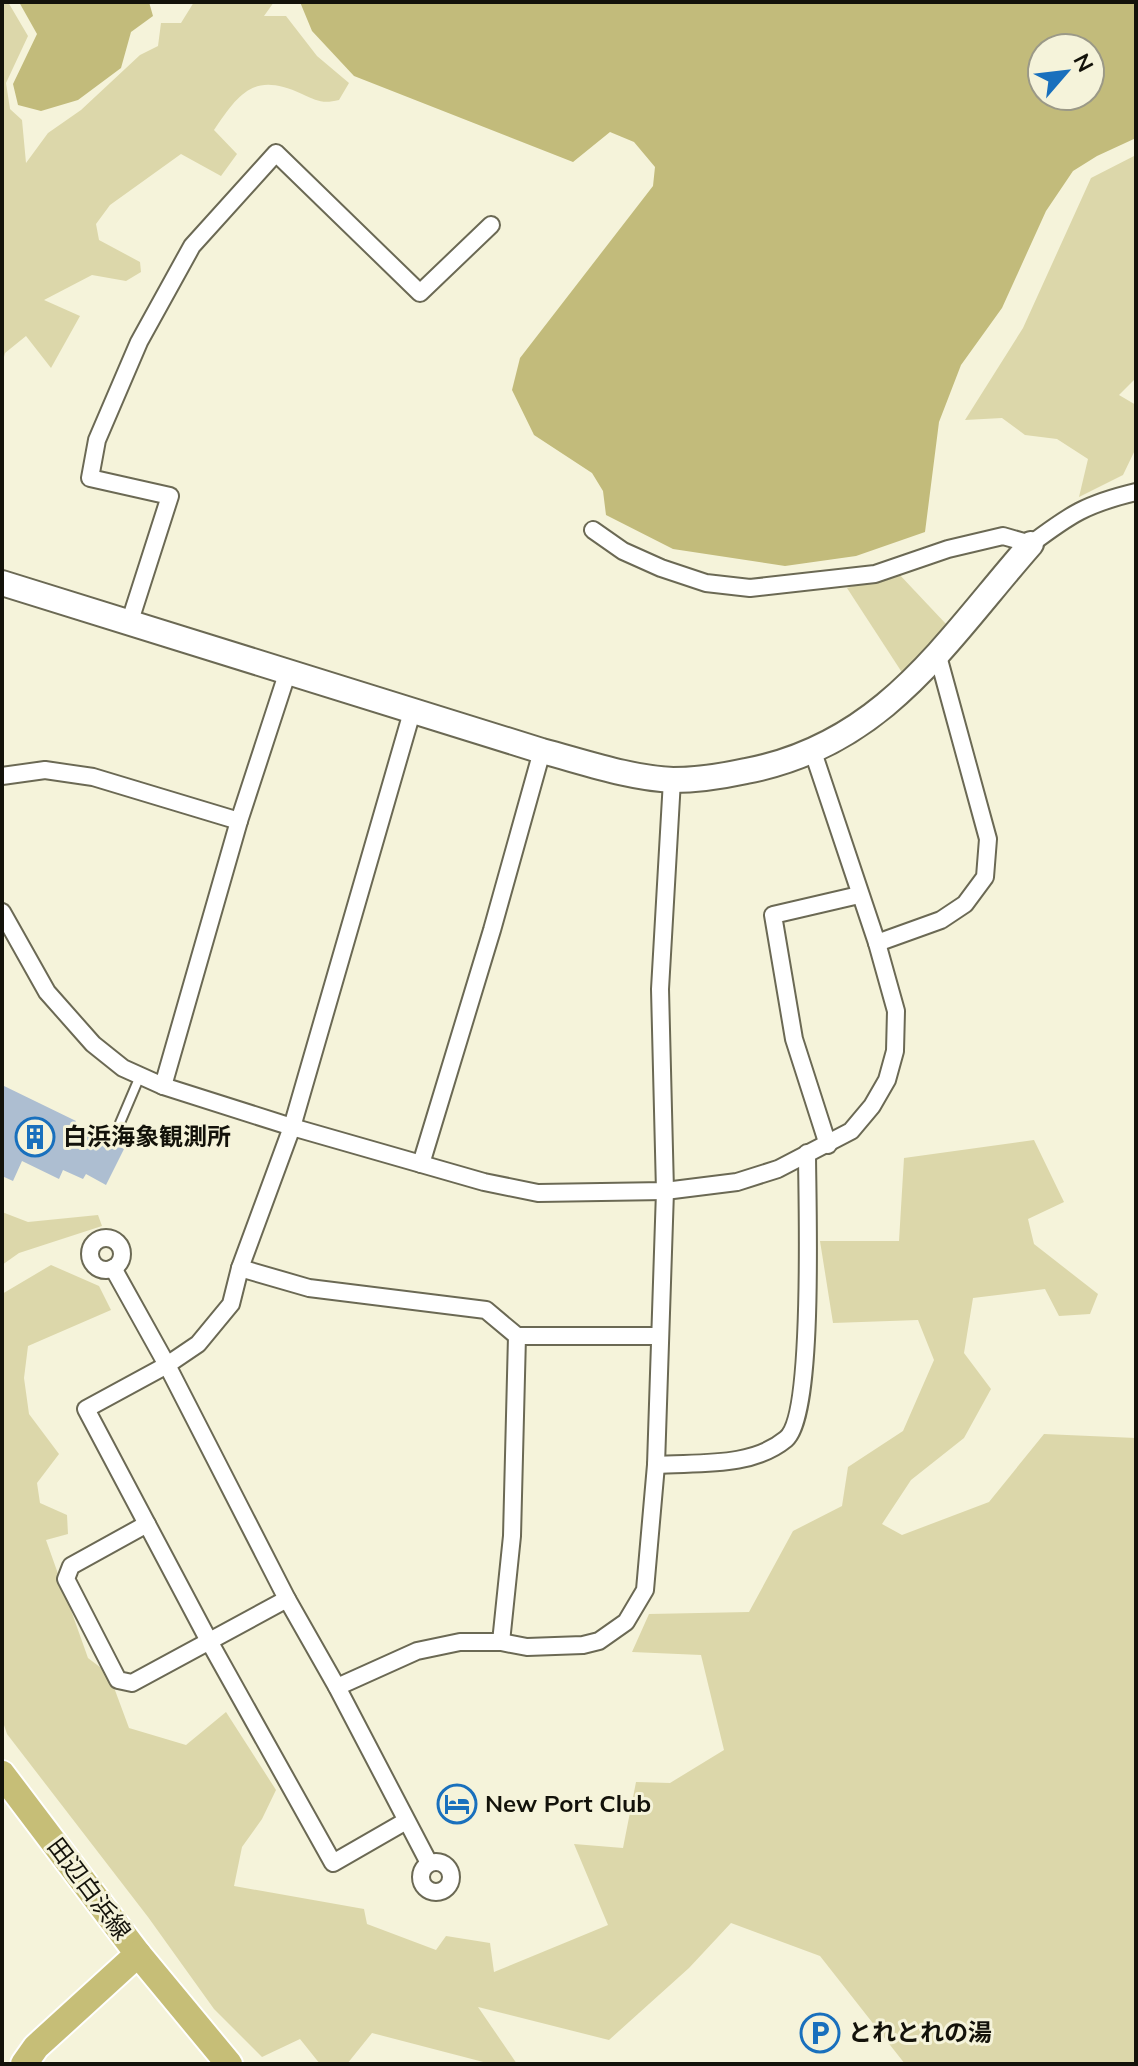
<svg xmlns="http://www.w3.org/2000/svg" width="1138" height="2066" viewBox="0 0 1138 2066" font-family="Mulish,'Noto Sans JP',sans-serif">
	<rect width="100%" height="100%" fill="#f5f3da"/>
	<g fill="#dcd7aa">
		<path d="M2 2H8L28 36 6 83 10 109 22 120 26 163 48 133 81 110 140 55 158 46 161 23H181L194 2H274L264 16H286L317 56 349 83 339 100C323 104 317 101 302 94 254 72 240 92 214 130L237 154 221 176 181 154 110 205 96 224 99 240 140 262 141 272 126 281 92 275 44 300 80 316 51 368 26 336 5 353 2 365Z"/>
		<polygon points="1136,155 1136,378 1119,395 1136,405 1136,448 1123,475 1079,497 1088,459 1057,439 1025,435 1002,418 965,420 1023,328 1091,178"/>
		<polygon points="897,572 946,624 931,645 903,674 847,588"/>
		<polygon points="1034,1140 1064,1202 1028,1219 1034,1244 1098,1294 1090,1314 1059,1316 1045,1289 973,1298 964,1353 991,1389 964,1438 911,1480 882,1524 902,1535 989,1502 1044,1434 1136,1438 1136,2064 905,2064 820,1956 731,1923 689,1968 609,2040 478,2007 517,2064 491,2064 372,2033 347,2064 320,2064 300,2039 262,2057 214,2009 148,1917 7,1734 2,1719 2,1294 51,1265 99,1286 111,1310 28,1346 24,1378 29,1414 59,1454 37,1483 40,1503 67,1515 68,1534 46,1540 88,1658 109,1674 129,1728 186,1745 226,1712 276,1790 262,1819 242,1847 234,1886 364,1909 367,1924 436,1950 446,1936 490,1943 494,1972 608,1925 574,1844 623,1848 636,1782 670,1783 724,1750 701,1655 632,1652 649,1614 749,1612 793,1531 842,1506 848,1467 903,1431 934,1360 918,1320 833,1323 820,1241 899,1241 904,1158"/>
		<polygon points="2,1212 28,1222 98,1215 102,1226 19,1253 2,1265"/>
	</g>
	<g fill="#c2bb7b" fill-rule="evenodd">
		<polygon points="19,2 149,2 153,16 131,32 121,68 78,100 41,111 18,105 13,84 37,34"/>
		<path d="M300 2H1136V138L1097 156 1073 171 1046 211 1002 308 961 365 939 422 925 532 856 556 785 566 673 549 606 515 603 491 592 473 534 435 512 390 520 358 653 186 655 167 634 142 610 132 573 162 354 76 312 31ZM1042 48H1090V96H1042Z"/>
	</g>
	<polygon fill="#adbed1" points="2,1085 76,1121 74,1124 124,1149 106,1185 86,1174 83,1179 63,1170 59,1179 22,1161 13,1181 2,1176"/>
	<g fill="none" stroke-linecap="round" stroke-linejoin="round">
		<defs>
			<polyline id="lane" points="114,1137 140,1076"/>
			<g id="street">
				<path d="M593 530 623 551 661 568 706 583 750 588 875 574 948 549 1003 536 1031 544C1071 514 1086 504 1136 492"/>
				<polyline points="129,624 170,496 90,478 97,440 139,342 192,246 276,153 420,293 491,225"/>
				<polyline points="2,776 45,770 93,777 239,821"/>
				<polyline points="2,912 47,992 93,1044 123,1068 163,1086 292,1127 484,1182 538,1193 665,1191 737,1182 778,1169 851,1131 872,1106 887,1080 895,1051 896,1011 877,943 813,752"/>
				<polyline points="877,943 941,920 965,904 985,877 988,839 938,656"/>
				<polyline points="163,1086 239,821 288,671"/>
				<polyline points="828,1145 794,1039 773,915 859,895"/>
				<polyline points="421,1164 492,930 542,751"/>
				<circle cx="106" cy="1254" r="16"/>
				<polyline points="113,1268 167,1365 287,1599 337,1687 429,1863"/>
				<polyline points="240,1268 309,1288 486,1310 517,1336 659,1336"/>
				<path d="M656 1465C699 1462 751 1468 786 1439 815 1415 807 1199 807 1153"/>
				<polyline points="147,1524 71,1566 66,1579 118,1680 132,1683 287,1599"/>
				<polyline points="501,1642 512,1536 517,1336"/>
				<polyline points="337,1687 417,1651 460,1642 501,1642 527,1647 583,1645 599,1641 626,1622 645,1590 656,1465 665,1191 660,989 672,780"/>
				<polyline points="406,1821 333,1863 209,1641 86,1409 167,1365 198,1344 231,1304 240,1268 292,1127 412,712"/>
				<circle cx="436" cy="1877" r="15"/>
			</g>
			<path id="secondary" d="M2 583 542 751C584 762 629 778 673 780 698 780 723 776 746 771 884 745 945 642 1031 544"/>
			<g id="primary">
				<polyline points="2,1774 138,1954 229,2064"/>
				<polyline points="24,2064 36,2047 138,1954"/>
			</g>
		</defs>
		<use href="#lane" stroke="#6b6954" stroke-width="12"/>
		<use href="#street" stroke="#6b6954" stroke-width="20"/>
		<use href="#secondary" stroke="#6b6954" stroke-width="28"/>
		<use href="#primary" stroke="#fff" stroke-width="30"/>
		<use href="#lane" stroke="#fff" stroke-width="8"/>
		<use href="#street" stroke="#fff" stroke-width="16"/>
		<use href="#secondary" stroke="#fff" stroke-width="24"/>
		<use href="#primary" stroke="#c6be77" stroke-width="26"/>
	</g>
	<defs>
		<symbol id="building-ring" viewBox="-11 -11 22 22"><circle r="9.5" fill="#f5f3da" stroke="#1970bd" stroke-width="1.5"/><path d="M-4-6H4V6H1V3H-1V6H-4ZM-2.5-4.3h1.7v1.8h-1.7ZM.8-4.3h1.7v1.8H.8ZM-2.5-1h1.7V.8h-1.7ZM.8-1h1.7V.8H.8Z" fill="#1970bd"/></symbol>
		<symbol id="hotel-ring" viewBox="-11 -11 22 22"><circle r="9.5" fill="#f5f3da" stroke="#1970bd" stroke-width="1.5"/><path d="M-6-4.5h1.5V1H6V5H4.5V3h-9V5H-6ZM-4 0a1.8 1.8 0 1 1 3.6 0ZM.5 0V-2.5h3Q6-2.5 6 0Z" fill="#1970bd"/></symbol>
		<symbol id="parking-ring" viewBox="-11 -11 22 22"><circle r="9.5" fill="#f5f3da" stroke="#1970bd" stroke-width="1.5"/><path d="M-3.5-5.5H1a3.5 3.5 0 0 1 0 7H-1V5.5H-3.5ZM-1-3.4V-.6H.8a1.4 1.4 0 0 0 0-2.8Z" fill="#1970bd"/></symbol>
	</defs>
	<g fill-rule="evenodd">
		<use href="#building-ring" x="13" y="1115" width="44" height="44"/>
		<use href="#hotel-ring" x="435" y="1782" width="44" height="44"/>
		<use href="#parking-ring" x="798" y="2011" width="44" height="44"/>
	</g>
	<g text-anchor="middle" stroke-width="6" stroke-linejoin="round" paint-order="stroke">
		<g font-size="24" font-weight="bold" fill="#13120a" stroke="#f5f3da" text-anchor="start">
			<text x="63" y="1145">白浜海象観測所</text>
			<text x="485" y="1812">New Port Club</text>
			<text x="848" y="2041">とれとれの湯</text>
		</g>
		<g font-size="24" fill="#13120a" stroke="#f5f3da">
			<text transform="translate(89 1889) rotate(53)" y="8">田辺白浜線</text>
		</g>
	</g>
	<rect width="1138" height="2066" fill="none" stroke="#13120a" stroke-width="8"/>
	<g transform="translate(1066 72) rotate(62)"><circle r="38" fill="#f5f3da" stroke="#9b9987" stroke-width="2"/>
	<path d="M0-6L14 30L0 20L-14 30Z" fill="#1970bd"/>
	<text y="-12" font-size="22" font-weight="bold" text-anchor="middle" fill="#13120a">N</text>
	</g>
</svg>
